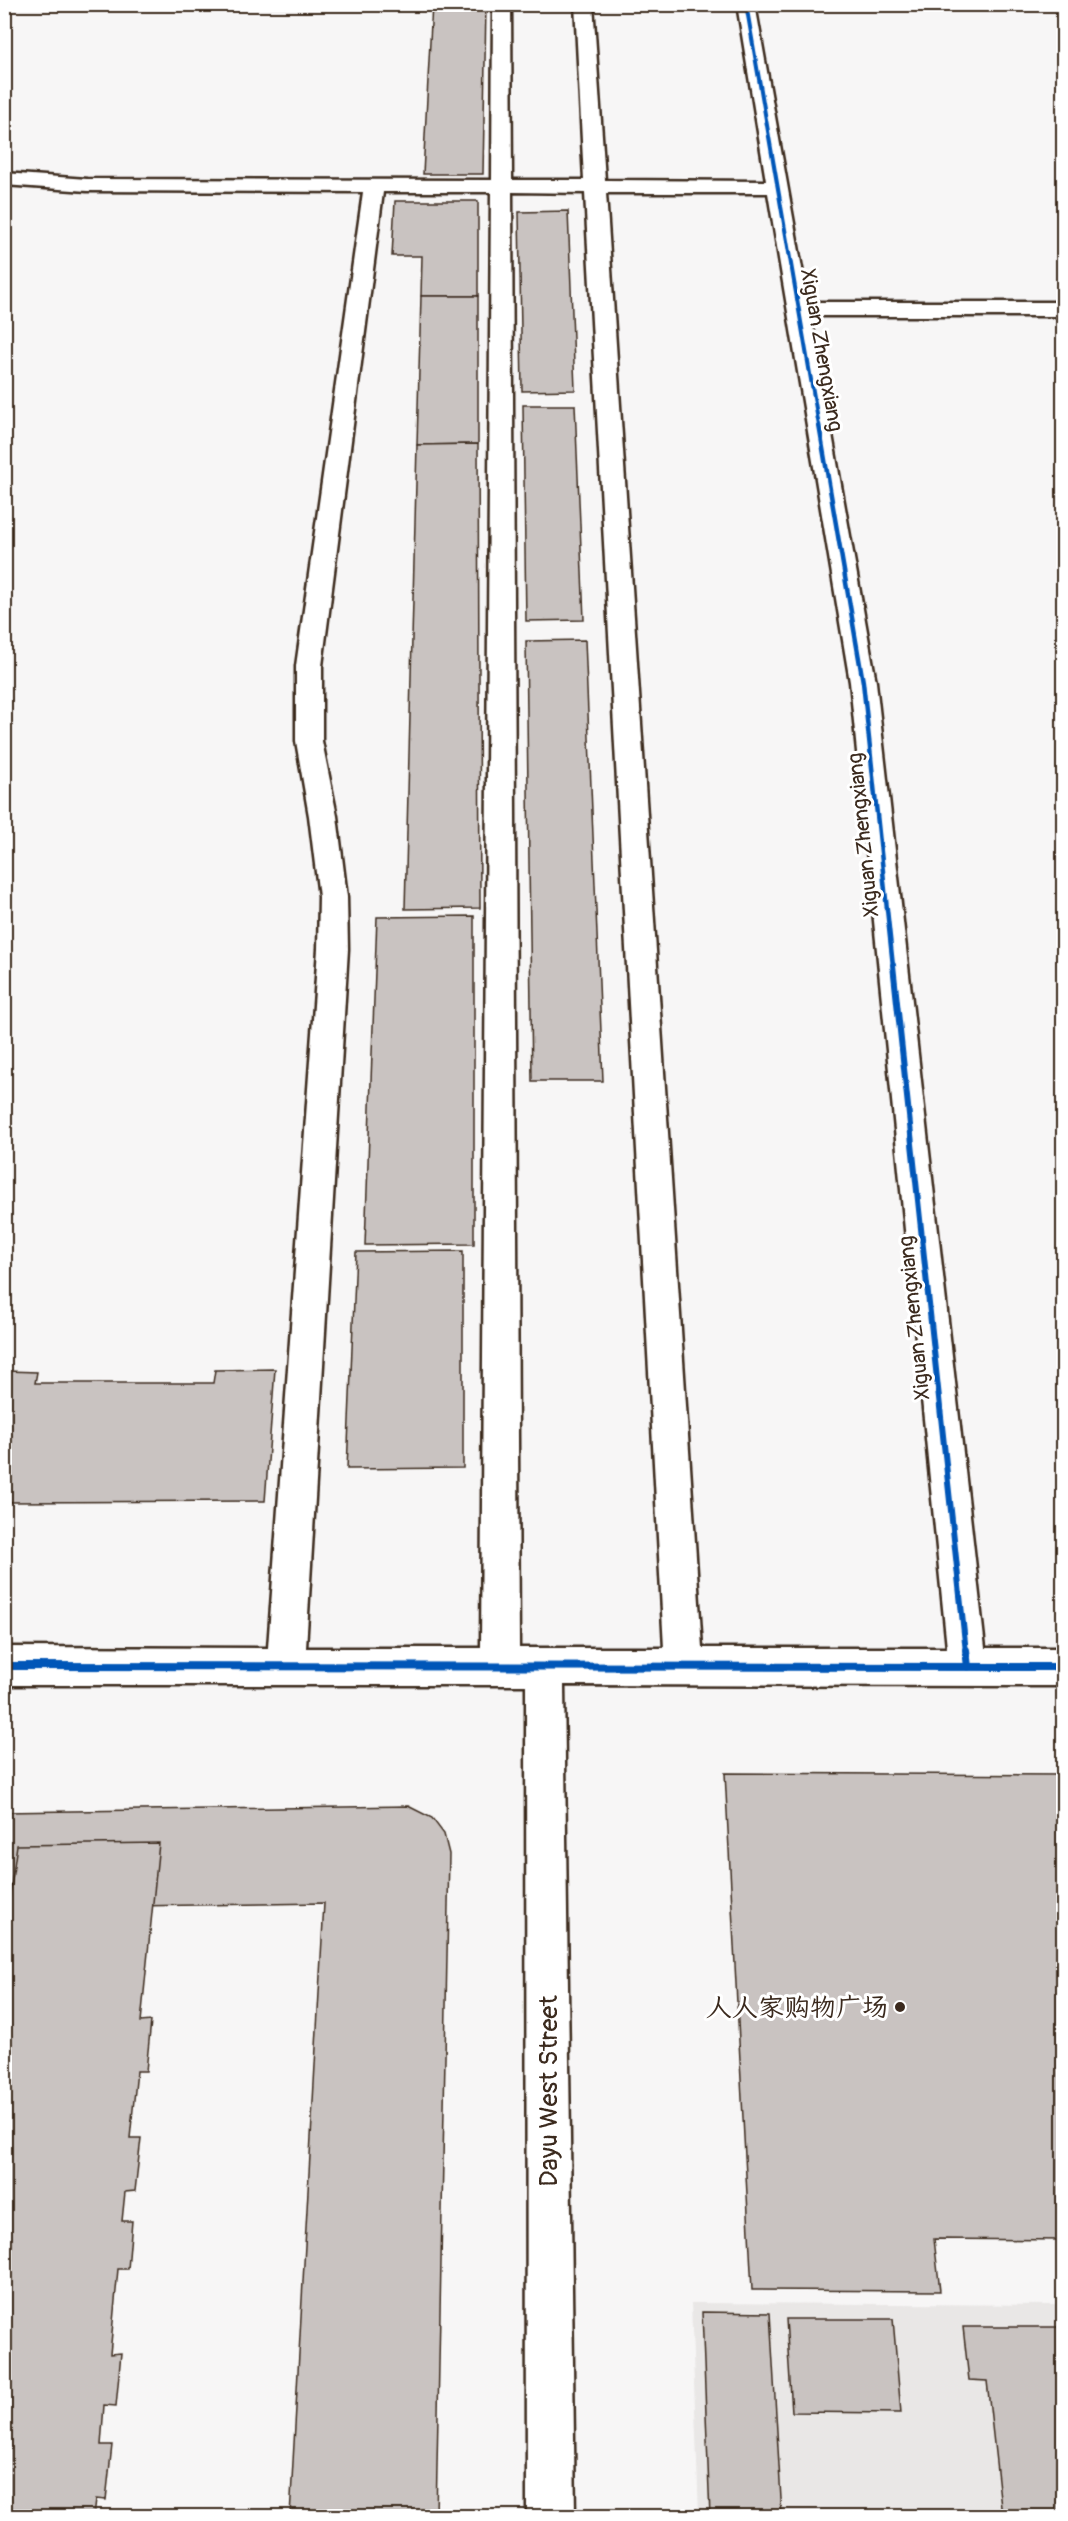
<svg xmlns="http://www.w3.org/2000/svg" width="1068" height="2521" viewBox="0 0 1068 2521" font-family="Pangolin,'LXGW WenKai TC',sans-serif">
	<rect width="100%" height="100%" fill="#f7f6f6"/>
	<filter id="ink" filterUnits="userSpaceOnUse"><feTurbulence type="fractalNoise" baseFrequency=".0167" numOctaves="2"/><feDisplacementMap in="SourceGraphic" scale="12" xChannelSelector="R" yChannelSelector="G"/><feConvolveMatrix kernelMatrix="1 2 1 2 8 2 1 2 1" color-interpolation-filters="sRGB"/></filter>
	<g filter="url(#ink)">
		<polygon fill="#e9e7e6" points="691,2303 1063,2305 1063,2516 699,2516"/>
		<g fill="#c9c3c1" stroke="#3b2a1e" stroke-width="1.5">
			<polygon points="432,4 486,4 483,174 423,174"/>
			<polygon points="395,201 478,201 478,296 421,296 422,256 392,256"/>
			<polygon points="568,211 575,390 522,391 519,212"/>
			<polygon points="421,296 478,296 478,444 417,445"/>
			<polygon points="523,405 575,405 584,620 526,621"/>
			<polygon points="478,444 480,908 405,909 417,445"/>
			<polygon points="585,640 603,1081 532,1081 526,641"/>
			<polygon points="474,916 474,1244 365,1245 377,917"/>
			<polygon points="463,1251 463,1468 347,1469 356,1252"/>
			<polygon points="275,1369 265,1501 4,1502 4,1383 7,1371 37,1372 35,1383 213,1383 215,1370"/>
			<polygon points="725,1773 1064,1775 1064,2240 934,2239 940,2291 752,2290"/>
			<polygon points="408,1806 432,1818 444,1834 449,1854 436,2516 290,2516 324,1903 4,1908 4,1812"/>
			<polygon points="159,1843 141,2022 151,2021 146,2071 137,2071 130,2138 141,2138 135,2191 125,2192 122,2221 132,2221 128,2269 118,2269 110,2354 121,2353 116,2406 104,2405 101,2445 112,2445 106,2500 96,2499 94,2516 4,2516 4,1936 17,1845"/>
			<polygon points="702,2312 770,2313 782,2516 710,2516"/>
			<polygon points="786,2319 893,2319 901,2413 792,2412"/>
			<polygon points="963,2327 1064,2327 1064,2516 1002,2516 987,2381 969,2380"/>
		</g>
		<g fill="none" stroke-linecap="round" stroke-linejoin="round">
			<defs>
				<path id="minor" d="M493 4H511L512 180H584L575 4H593L605 180 766 181 737 4H755L808 302H1064V316H811L876 682 985 1648H1064V1686L564 1685 575 2516H527L526 1685H4V1647L268 1648 318 949 319 897 309 816 296 741V666L363 192 87 191 4 185V173L87 179 492 180ZM383 192H491L481 1648H306L348 949 347 897 337 816 322 741V666ZM512 192 585 193 664 1648H519ZM606 193H768L850 682 947 1648H702Z"/>
			</defs>
			<use href="#minor" stroke="#3b2a1e" stroke-width="5"/>
			<use href="#minor" fill="#fff" fill-rule="evenodd"/>
			<defs>
				<polyline id="cycleway-far3" points="746,4 819,426"/>
				<polyline id="cycleway-far2" points="819,425 863,682 893,966"/>
				<polyline id="cycleway-far1" points="893,965 966,1652"/>
				<g id="cycleway">
					<polyline points="966,1650 968,1667"/>
					<polyline points="4,1666 1064,1667"/>
				</g>
			</defs>
			<use href="#cycleway-far3" stroke="#fff" stroke-width="6"/>
			<use href="#cycleway-far2" stroke="#fff" stroke-width="8"/>
			<use href="#cycleway-far1" stroke="#fff" stroke-width="10"/>
			<use href="#cycleway" stroke="#fff" stroke-width="11"/>
			<use href="#cycleway-far3" stroke="#0057b8" stroke-width="4"/>
			<use href="#cycleway-far2" stroke="#0057b8" stroke-width="4.5"/>
			<use href="#cycleway-far1" stroke="#0057b8" stroke-width="6"/>
			<use href="#cycleway" stroke="#0057b8" stroke-width="8"/>
		</g>
	</g>
	<circle fill="#3b2a1e" stroke="#fff" stroke-width="2" cx="900" cy="2007" r="6"/>
	<g text-anchor="middle" stroke-width="6" stroke-linejoin="round" paint-order="stroke">
		<g font-size="21" fill="#3b2a1e" stroke="#fff">
			<text transform="translate(822 350) rotate(80)" y="7">Xiguan Zhengxiang</text>
			<text transform="translate(863 835) rotate(-96)" y="7">Xiguan Zhengxiang</text>
			<text transform="translate(914 1318) rotate(-96)" y="7">Xiguan Zhengxiang</text>
		</g>
		<g font-size="26" fill="#3b2a1e" stroke="#fff" text-anchor="end">
			<text x="888" y="2016">人人家购物广场</text>
		</g>
		<g font-size="26" fill="#3b2a1e" stroke="#fff">
			<text transform="translate(548 2091) rotate(-90)" y="9">Dayu West Street</text>
		</g>
	</g>
	<rect width="1068" height="2521" fill="none" stroke="#fff" stroke-width="24"/>
	<rect x="12" y="12" width="1044" height="2497" fill="none" stroke="#3b2a1e" stroke-width="2" filter="url(#ink)"/>
</svg>
